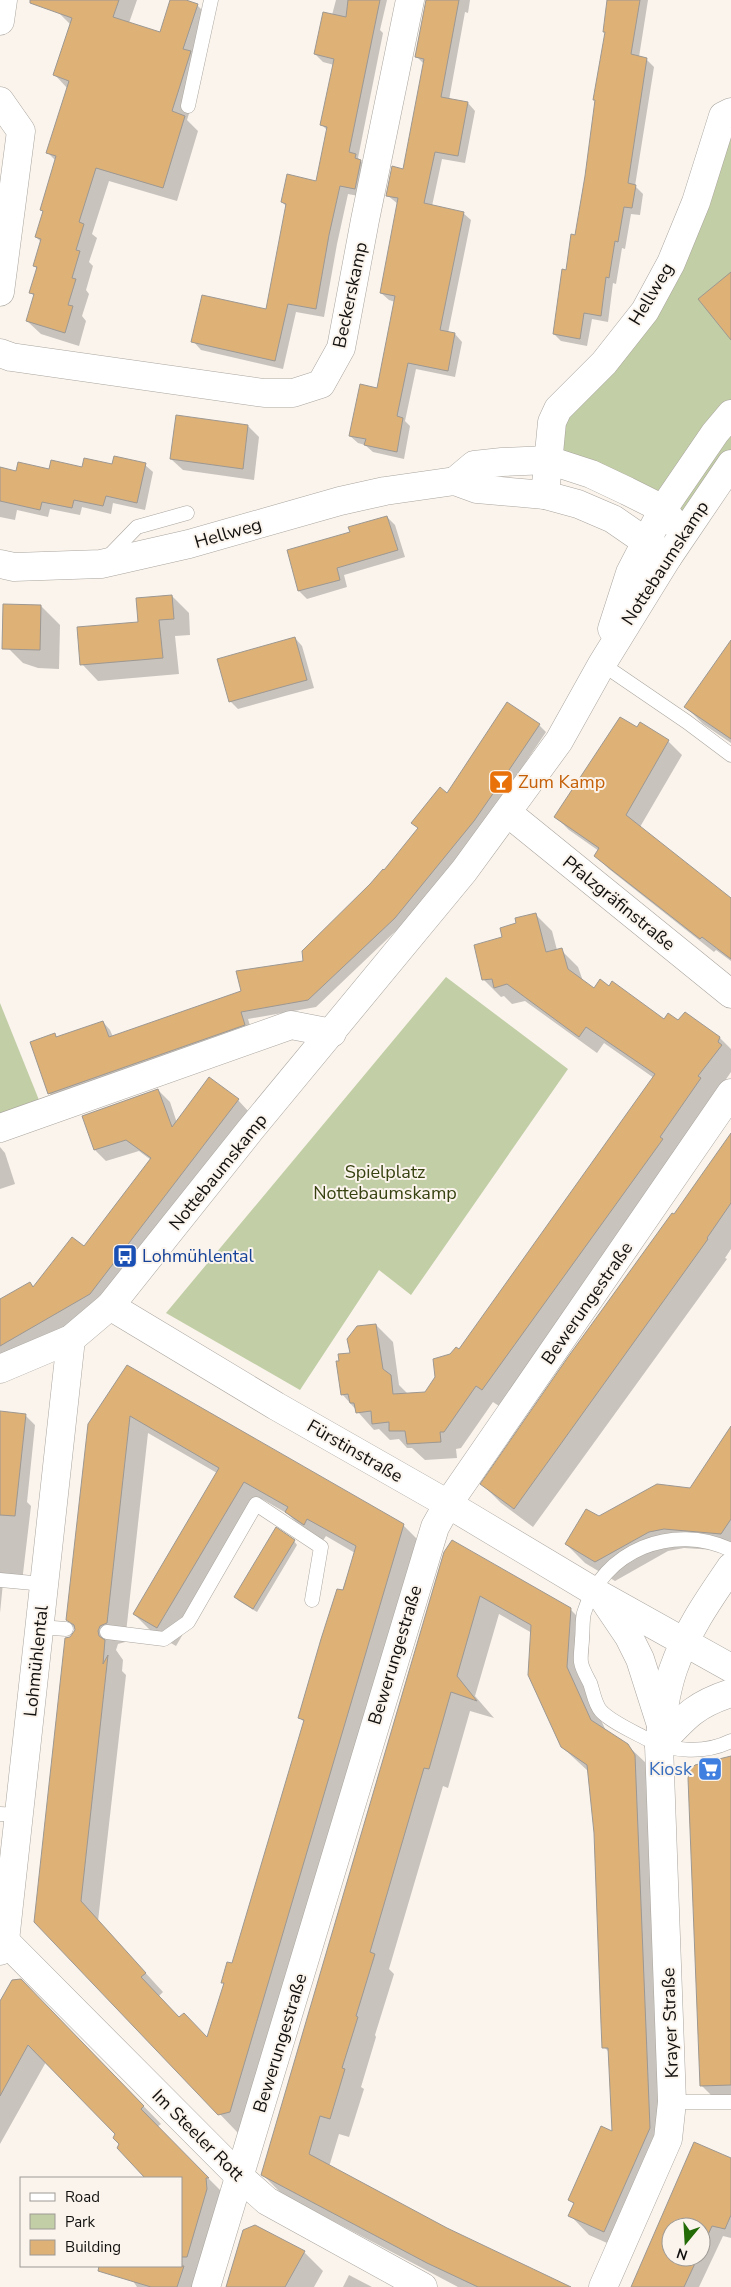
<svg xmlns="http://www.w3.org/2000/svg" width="731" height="2287" viewBox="0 0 731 2287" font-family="'Nunito Sans',sans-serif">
	<rect width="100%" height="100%" fill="#faf4ed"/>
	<g fill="#c2cea6">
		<polygon points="731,117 731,460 684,529 550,459 551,436 606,365"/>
		<polygon points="446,977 568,1069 411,1295 379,1270 300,1390 166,1313"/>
		<polygon points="0,1003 41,1105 0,1122"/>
	</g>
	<g fill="#0003" fill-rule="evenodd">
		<polygon points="63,0 137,0 129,23 161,34 172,0 182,0 197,5 210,18 204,66 187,120 198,131 177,201 109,181 92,234 97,238 89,262 93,266 86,290 89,294 82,316 86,321 79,346 41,334 27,321 35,297 30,292 37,269 34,265 41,242 36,237 44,212 41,210 56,161 48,153 68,89 55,75 71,25 59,13"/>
		<polygon points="336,0 387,0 380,30 383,33 358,158 369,169 364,197 348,194 337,244 324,317 296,312 283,369 201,350 193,341 267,311 287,207 282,202 317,182 328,131 321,124 334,65 323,62 315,54 332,15"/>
		<polygon points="428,0 470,0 468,13 465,12 449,100 468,103 475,111 465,163 442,159 432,206 463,213 471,220 448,333 455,334 462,342 455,377 416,369 405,421 410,426 404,459 373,452 365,445 358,443 350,436 378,389 395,302 389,300 381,293 398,204 387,195 404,170 424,64 416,56"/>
		<polygon points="609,0 648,0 639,57 646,59 654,67 635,186 643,194 640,215 631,214 625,249 622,248 616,284 613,283 608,322 592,319 587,346 561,341 554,334 576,236 586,176 596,101 594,100 606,33"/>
		<polygon points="248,426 259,437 254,480 183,470 171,459"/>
		<polygon points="145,465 153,472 145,510 113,503 111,514 82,507 80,515 50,509 48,517 17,510 15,520 0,517 0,468 17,472"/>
		<polygon points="387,517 395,525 405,557 344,575 347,587 307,599 299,591 288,551 351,533"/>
		<polygon points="172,596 189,613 190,635 175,636 179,674 98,681 82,664 140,623"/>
		<polygon points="41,606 60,625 59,669 38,668 23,663 4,644"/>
		<polygon points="295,638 302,646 314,688 238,709 230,701"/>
		<polygon points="731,641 731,743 703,724 686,707"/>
		<polygon points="539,725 546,732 481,829 402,925 316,1007 248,1019 252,1032 57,1101 50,1094 32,1043 55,1035 58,1038 103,1022 110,1030 113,1037 243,991 304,962 384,872 447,794"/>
		<polygon points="637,729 668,741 682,755 640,827 731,899 731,961 716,950 714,952 609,869 596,856 599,851 569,830 556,817"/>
		<polygon points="535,914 552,931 557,950 561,950 578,967 583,981 594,989 665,1021 679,1022 720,1038 731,1049 731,1072 499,1406 493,1402 461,1448 456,1449 457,1458 425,1460 412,1448 407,1448 399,1439 390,1440 379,1429 374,1430 342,1394 351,1354 376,1325 393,1342 399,1385 408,1394 426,1393 459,1351 654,1078 604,1043 597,1053 525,1001 512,1004 504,996 501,997 484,980 504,938 517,924"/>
		<polygon points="158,1090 170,1102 177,1123 238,1100 249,1112 101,1306 0,1364 0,1302 30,1283 34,1288 84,1248 151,1160 139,1151 106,1161 95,1150 83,1116"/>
		<polygon points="731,1134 731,1249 725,1258 727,1259 533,1527 501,1503 482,1484 675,1216"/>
		<polygon points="0,1147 5,1153 15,1184 0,1189"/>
		<path d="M127 1366 403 1525 421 1543 248 2130 238 2133 35 1921 76 1630 68 1620ZM148 1433 217 1473 134 1614 152 1632 176 1646 262 1499 288 1514 304 1530 322 1542 326 1536 355 1553 299 1717 305 1723 233 1965 222 1982 225 1985 207 2039 180 2019 159 1996 163 1992 98 1921 126 1675 122 1671 123 1660 116 1650 118 1644 125 1642Z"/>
		<polygon points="0,1413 25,1415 35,1425 27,1502 31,1506 22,1582 3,1583 0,1613"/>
		<polygon points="731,1430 731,1551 684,1548 668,1551 615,1581 585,1563 566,1544 599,1518 691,1489"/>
		<polygon points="294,1541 297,1545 257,1612 239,1601 235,1597"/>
		<polygon points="446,1553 570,1609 590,1629 586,1687 606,1731 627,1745 647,1764 668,2148 623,2250 589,2235 570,2215 575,2205 570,2200 613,2133 610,2053 604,2047 595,1833 588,1771 562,1747 532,1633 499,1614 475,1696 494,1718 470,1711 448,1788 443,1786 389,1969 394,1974 375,2035 376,2037 361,2087 364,2089 349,2137 339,2134 329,2167 520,2287 458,2287 282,2194 263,2175"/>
		<polygon points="731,1758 731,2097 713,2097 702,2086"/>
		<polygon points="38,1998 161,2124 157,2127 222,2192 200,2287 137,2287 133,2281 137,2266 181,2266 181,2178 147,2178 118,2148 121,2144 117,2134 46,2062 0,2144 0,2004"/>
		<path d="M695 2144 731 2159V2238L723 2236 699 2287H633ZM671 2227H701V2257H671Z"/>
		<polygon points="304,2252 323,2271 314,2287 227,2287"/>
		<polygon points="349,2275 372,2287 343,2287"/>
	</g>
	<g fill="#deb177" stroke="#9d9892" fill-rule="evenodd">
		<polygon points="30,0 119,0 113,17 160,32 170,0 186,0 198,4 183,49 191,51 172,111 185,116 163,188 96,168 79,222 84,224 76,250 80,251 72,278 76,279 68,305 73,306 65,333 26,321 34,294 29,293 37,267 33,266 41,239 35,237 43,211 40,210 56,156 46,153 69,81 53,75 72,18 30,3"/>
		<polygon points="348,0 380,0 349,152 356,154 355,158 361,160 355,189 340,186 329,235 316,309 288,304 275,361 191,342 202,295 266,309 286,204 281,202 287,174 316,181 327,127 320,125 334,59 314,54 323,12 346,17"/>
		<polygon points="426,0 459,0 441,97 468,102 458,156 435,152 424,203 464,212 440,330 455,333 448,371 408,363 397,416 403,418 397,452 364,445 366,439 349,436 360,384 377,388 395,296 380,293 398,198 386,196 392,166 403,169 424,59 415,57"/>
		<polygon points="607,0 640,0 631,54 647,58 628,183 636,185 632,208 624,207 618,242 615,241 609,278 606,277 601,316 584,313 580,339 553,334 562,269 566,270 571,234 575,235 585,176 595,100 593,100 605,32 603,32"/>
		<polygon points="731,272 731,340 698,299"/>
		<polygon points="176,415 248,425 243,469 170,459"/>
		<polygon points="114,456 146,463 137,503 106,496 103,506 74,500 72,508 42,502 40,510 0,501 0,467 16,471 18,462 49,469 51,460 82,467 84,458 112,464"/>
		<polygon points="387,516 398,550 337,568 340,580 298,591 287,550 350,532 348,527"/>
		<polygon points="172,595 174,619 159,620 163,658 80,665 77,627 138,622 136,598"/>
		<polygon points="3,604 41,605 40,650 2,649"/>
		<polygon points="295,637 307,680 229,702 217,659"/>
		<polygon points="731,640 731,739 684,707"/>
		<polygon points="507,702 540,724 501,782 474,821 395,918 308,1000 241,1012 245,1025 48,1094 30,1042 55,1033 56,1037 103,1021 109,1037 241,991 236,971 303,961 302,951 370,884 383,869 384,870 418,828 411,823 440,787 447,793"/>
		<polygon points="620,717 637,727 640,722 669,740 626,815 731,898 731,959 702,937 700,939 594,856 599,848 554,817"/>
		<polygon points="536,913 546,952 562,948 568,969 594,988 600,979 609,986 612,981 664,1019 668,1013 678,1020 685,1012 720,1037 718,1042 722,1045 698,1076 701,1078 660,1137 663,1139 482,1390 476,1386 444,1432 440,1432 441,1442 407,1444 405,1431 389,1431 389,1422 372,1424 371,1411 356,1413 354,1403 350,1403 348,1394 341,1395 336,1361 339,1361 338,1354 350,1353 347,1339 357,1326 376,1324 383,1369 391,1375 393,1394 425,1392 435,1377 433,1359 450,1354 456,1347 459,1349 655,1074 586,1027 579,1037 507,984 494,988 492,979 482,980 474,945 502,937 500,928 516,923 515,918"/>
		<polygon points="209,1077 239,1099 90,1294 0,1346 0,1299 30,1282 33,1287 72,1237 84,1246 151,1158 126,1140 94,1150 82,1116 158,1089 172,1127"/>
		<polygon points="731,1133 731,1203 707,1238 708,1239 514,1509 480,1484 568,1357 672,1213 674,1214"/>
		<path d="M127 1365 404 1524 230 2112 218 2115 34 1922 65 1638 70 1637 75 1630 74 1625 66 1620 88 1424ZM130 1416 219 1468 133 1614 157 1628 244 1482 288 1507 285 1512 304 1525 307 1519 356 1546 343 1590 337 1589 321 1639 298 1718 304 1720 232 1963 227 1962 221 1983H224L207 2037 184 2013 179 2017 141 1977 146 1973 81 1901 108 1655 103 1664 105 1640 99 1636 98 1631 100 1626 107 1623Z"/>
		<polygon points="0,1411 26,1414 15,1516 0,1515"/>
		<polygon points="731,1426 731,1519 721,1534 664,1529 649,1532 595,1562 565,1544 586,1509 599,1516 657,1484 690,1488"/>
		<polygon points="276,1527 295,1540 253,1609 234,1597"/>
		<polygon points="452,1540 571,1608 567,1667 591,1720 628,1744 635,1755 650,2128 604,2232 568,2216 574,2203 568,2200 601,2126 612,2131 608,2048 602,2048 601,2024 594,1833 587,1765 561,1747 528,1675 531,1625 480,1596 457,1676 477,1701 451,1692 429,1769 424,1768 370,1952 375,1954 356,2016 358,2017 342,2068 345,2069 330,2119 320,2116 309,2154 447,2228 571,2287 478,2287 427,2263 261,2175 444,1552"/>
		<polygon points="731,1756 731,2085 700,2086 688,1778 690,1770 695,1765"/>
		<polygon points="21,1979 144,2106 141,2109 209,2178 206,2178 207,2189 187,2257 181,2257 181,2178 145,2178 117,2148 119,2144 113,2138 115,2134 28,2045 0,2096 0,2001 12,1980"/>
		<polygon points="694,2142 731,2158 731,2215 725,2229 712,2226 701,2250 701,2227 671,2227 671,2257 698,2257 684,2287 631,2287"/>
		<polygon points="255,2225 305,2251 285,2287 226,2287 243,2230"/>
		<polygon points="99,2266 184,2266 177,2287 151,2287 98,2271"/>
	</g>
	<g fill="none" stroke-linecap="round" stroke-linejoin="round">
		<defs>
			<g id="lane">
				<polyline points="188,106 211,0"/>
				<polyline points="105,560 137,527 187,513"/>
				<polyline points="602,664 687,722 731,755"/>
				<path d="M731 1550C674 1522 602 1550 584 1613 582 1620 583 1631 582 1639 582 1646 580 1655 581 1662 582 1669 587 1677 590 1683 593 1691 595 1705 601 1711 611 1722 634 1732 647 1739 672 1752 705 1754 731 1741"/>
				<polyline points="0,1580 44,1584"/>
				<polyline points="40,1627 66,1629"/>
				<polyline points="107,1632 164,1639 188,1622 256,1504 321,1547 312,1600"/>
				<polyline points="0,1814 19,1815"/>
				<polyline points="672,2102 731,2102"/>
			</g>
			<g id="street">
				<polyline points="0,21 3,0"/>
				<polyline points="0,101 21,131 0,292"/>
				<polyline points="0,353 11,357 264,393 293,393 321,384 341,348 365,220 410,0"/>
				<polyline points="455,481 474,465 502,462 548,460 591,474 627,491 663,509 673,522"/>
				<polyline points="545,495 552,422 558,409 604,363 645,311 671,263 696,202 723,116 731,112"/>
				<polyline points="0,564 14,567 101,564 189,544 340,501 385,491 455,481 477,489 545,495 578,504 613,519 668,557"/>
				<polyline points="612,629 630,573 663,509 715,433 731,414"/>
				<polyline points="508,813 731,994"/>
				<polyline points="0,1128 291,1025 332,1033"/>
				<polyline points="110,1306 276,1406 448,1504 600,1595 731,1668"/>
				<polyline points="0,1369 71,1339 110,1306 251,1129 464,871 559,741 602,664 668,557 731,464"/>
				<polyline points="604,1600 629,1637 640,1659 661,1725"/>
				<path d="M659 1745C685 1717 694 1705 731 1693"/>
				<polyline points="5,1941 240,2177 267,2201 423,2287"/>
				<polyline points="0,1951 5,1941 71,1339"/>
				<polyline points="206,2287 435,1527 448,1504 731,1093"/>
			</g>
			<path id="secondary" d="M603 2287 668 2139 672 2102 659 1745C662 1720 665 1694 673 1670 686 1632 709 1599 731 1567"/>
		</defs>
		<use href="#lane" stroke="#aaa59e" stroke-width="15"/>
		<use href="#street" stroke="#aaa59e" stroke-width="29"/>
		<use href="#secondary" stroke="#aaa59e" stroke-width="29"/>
		<use href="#lane" stroke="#fff" stroke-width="14"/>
		<use href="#street" stroke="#fff" stroke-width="28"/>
		<use href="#secondary" stroke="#fff" stroke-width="28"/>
	</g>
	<defs>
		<symbol id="bar-square" viewBox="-11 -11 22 22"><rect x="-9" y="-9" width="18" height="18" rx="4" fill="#e8710a" stroke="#faf4ed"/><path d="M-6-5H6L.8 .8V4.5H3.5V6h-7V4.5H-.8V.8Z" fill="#fff"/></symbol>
		<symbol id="bus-square" viewBox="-11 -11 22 22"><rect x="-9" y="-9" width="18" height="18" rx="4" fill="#1a4fb4" stroke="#faf4ed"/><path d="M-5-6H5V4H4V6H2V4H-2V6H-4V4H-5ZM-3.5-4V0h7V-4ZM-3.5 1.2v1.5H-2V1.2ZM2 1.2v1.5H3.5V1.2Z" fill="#fff"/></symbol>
		<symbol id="supermarket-square" viewBox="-11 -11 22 22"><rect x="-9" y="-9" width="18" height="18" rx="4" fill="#3f7fe0" stroke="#faf4ed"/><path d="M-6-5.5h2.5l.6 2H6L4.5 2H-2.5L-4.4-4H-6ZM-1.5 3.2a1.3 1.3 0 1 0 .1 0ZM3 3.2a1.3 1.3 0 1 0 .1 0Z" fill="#fff"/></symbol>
	</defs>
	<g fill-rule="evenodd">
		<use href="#bar-square" x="487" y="768" width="28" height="28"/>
		<use href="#bus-square" x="111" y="1242" width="28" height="28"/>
		<use href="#supermarket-square" x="696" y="1755" width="28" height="28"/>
	</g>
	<g text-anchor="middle" stroke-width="4" stroke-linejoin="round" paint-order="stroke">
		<g font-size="18" fill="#13110f" stroke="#faf4ed">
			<text transform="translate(651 294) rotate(-59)" y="6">Hellweg</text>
			<text transform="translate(350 295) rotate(-78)" y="6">Beckerskamp</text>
			<text transform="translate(228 533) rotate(-16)" y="6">Hellweg</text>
			<text transform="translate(665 563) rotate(-57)" y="6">Nottebaumskamp</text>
			<text transform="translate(619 903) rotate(39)" y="6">Pfalzgräfinstraße</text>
			<text transform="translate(218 1172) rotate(-51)" y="6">Nottebaumskamp</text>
			<text transform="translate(587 1303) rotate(-55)" y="6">Bewerungestraße</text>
			<text transform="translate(355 1451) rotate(30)" y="6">Fürstinstraße</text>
			<text transform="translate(395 1655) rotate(-73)" y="6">Bewerungestraße</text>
			<text transform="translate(36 1661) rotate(-84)" y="6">Lohmühlental</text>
			<text transform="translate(670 2023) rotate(-92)" y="6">Krayer Straße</text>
			<text transform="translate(280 2043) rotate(-73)" y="6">Bewerungestraße</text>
			<text transform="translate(198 2135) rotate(45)" y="6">Im Steeler Rott</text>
		</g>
		<g font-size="18" fill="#c56008" stroke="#faf4ed" text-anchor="start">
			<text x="518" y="788">Zum Kamp</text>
		</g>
		<g font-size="18" fill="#374210" stroke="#faf4ed">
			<text x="385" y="1178">Spielplatz<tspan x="385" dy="21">Nottebaumskamp</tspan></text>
		</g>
		<g font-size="18" fill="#164399" stroke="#faf4ed" text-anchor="start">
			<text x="142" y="1262">Lohmühlental</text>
		</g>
		<g font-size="18" fill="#366cbe" stroke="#faf4ed" text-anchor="end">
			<text x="692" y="1775">Kiosk</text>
		</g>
	</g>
	<rect x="20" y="2177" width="162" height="90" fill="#faf4ed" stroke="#9e9994"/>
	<rect x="30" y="2193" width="25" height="8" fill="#ffffff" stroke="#9e9994"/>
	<text x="65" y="2202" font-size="15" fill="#13110f">Road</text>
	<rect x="30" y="2214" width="25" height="15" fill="#c2cea6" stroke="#9e9994"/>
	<text x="65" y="2227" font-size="15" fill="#13110f">Park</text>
	<rect x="30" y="2240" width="25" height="15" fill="#deb177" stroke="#9e9994"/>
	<text x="65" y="2252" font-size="15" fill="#13110f">Building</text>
	<g transform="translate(686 2242) rotate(198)"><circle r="24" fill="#faf4ed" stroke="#9e9994"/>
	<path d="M0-4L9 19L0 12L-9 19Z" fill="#236b07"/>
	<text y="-8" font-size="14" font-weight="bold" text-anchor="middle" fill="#13110f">N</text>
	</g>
</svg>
